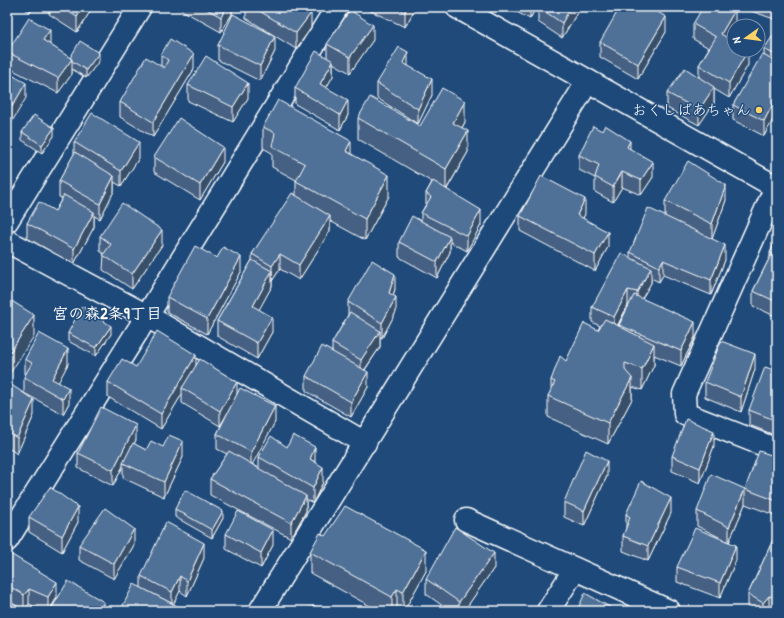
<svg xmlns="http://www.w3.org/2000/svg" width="784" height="618" viewBox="0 0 784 618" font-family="'Patrick Hand','Klee One',sans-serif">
	<rect width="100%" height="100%" fill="#1f4a7a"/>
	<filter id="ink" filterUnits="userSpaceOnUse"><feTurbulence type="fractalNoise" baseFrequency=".025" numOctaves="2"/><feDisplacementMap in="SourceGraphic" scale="8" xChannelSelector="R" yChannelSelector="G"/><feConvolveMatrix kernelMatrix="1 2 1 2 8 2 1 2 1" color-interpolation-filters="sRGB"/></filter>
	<g filter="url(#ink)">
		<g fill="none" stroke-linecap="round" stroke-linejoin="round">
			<defs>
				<g id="street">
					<polyline points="457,7 776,187 684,394 685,414 777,450"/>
					<polyline points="7,221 140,7"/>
					<polyline points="7,241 147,316 365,443"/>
					<polyline points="466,520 669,611"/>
					<polyline points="7,540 147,316 337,7"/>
					<polyline points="260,611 588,81"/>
					<polyline points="548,611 575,569"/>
				</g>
			</defs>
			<use href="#street" stroke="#fff" stroke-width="25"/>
			<use href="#street" stroke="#1f4a7a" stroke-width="22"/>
		</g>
		<g fill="#456182" stroke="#fff" fill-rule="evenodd">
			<polygon points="22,7 33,7 30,12"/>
			<polygon points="49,7 93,7 77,32 49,14"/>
			<polygon points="176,7 232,7 232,14 221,32"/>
			<polygon points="246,7 300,7 311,28 296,49 246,18"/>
			<polygon points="362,7 416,7 405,27"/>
			<polygon points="507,7 536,7 530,19"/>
			<polygon points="538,7 589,7 587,11 580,8 562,38 538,22"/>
			<polygon points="740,7 777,7 774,19"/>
			<polygon points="693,24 735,25 727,38 748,65 729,98 714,89 714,103 699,125 667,108 667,93 699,77 699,65 709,48 693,39"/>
			<polygon points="666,32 638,79 600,57 600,42"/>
			<polygon points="777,36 777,112 764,136 733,120 733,105 764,55 764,49"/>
			<polygon points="373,40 350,73 333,63 333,76 326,88 348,115 340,130 295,104 295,88 327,58 327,44"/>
			<polygon points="50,45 70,58 99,61 86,78 72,69 72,74 58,93 7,67 7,52"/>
			<polygon points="218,45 275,51 260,81 218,60"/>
			<polygon points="161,55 194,69 153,137 120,117 120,102 161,66"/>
			<polygon points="408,66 432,95 418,124 377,98 377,83"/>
			<polygon points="188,85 248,98 233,122 188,101"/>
			<polygon points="358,118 420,126 465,122 462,128 468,152 447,189 481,225 467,251 450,242 450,252 437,278 399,257 399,242 421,221 421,213 426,204 426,193 432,182 358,139"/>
			<polygon points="263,127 351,154 389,196 365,240 330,221 330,231 299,280 280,269 272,281 272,286 259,309 272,332 257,359 217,336 217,321 252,260 252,254 296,195 296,180 272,167 272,153 263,148"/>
			<polygon points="22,132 54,136 42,153 22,140"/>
			<polygon points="74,142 139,158 121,186 114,182 114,191 100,219 94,216 94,227 74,264 27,238 27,223 55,211 62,198 59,197 59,181 74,154"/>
			<polygon points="630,149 653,177 641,195 622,187 613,202 595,192 595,178 579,170 579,155"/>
			<polygon points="154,157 223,162 200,200 154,172"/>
			<path d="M726 200 712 239 725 260 711 295 663 275 659 282 651 278V283L642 298 695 337 681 366 654 355V365L642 390 632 387V399L608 444 548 417V396L551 391V380L566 361 598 330 600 326 592 322V307L630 258V252L665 216V201ZM628 305H629L619 325V326H618Z"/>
			<polygon points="585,214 583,218 608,247 595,271 520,231 520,216"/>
			<polygon points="100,236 162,245 132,289 103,270 104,254 100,251"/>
			<polygon points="777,237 777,317 753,306 753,291 770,257 770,253"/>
			<polygon points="217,258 241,272 207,334 167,312 167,297"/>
			<polygon points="395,289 393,296 396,312 382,338 380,337 380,347 365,370 368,387 351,417 306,391 306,376 332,352 332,343 348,315 348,302"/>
			<polygon points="68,333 111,334 96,356 68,341"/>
			<polygon points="25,359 68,364 58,382 69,403 63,414 24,393 24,377 26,375 25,374"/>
			<polygon points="196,364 275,422 252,464 259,468 259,457 287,447 315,462 323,482 313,503 306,499 306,511 291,538 210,495 210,479 227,454 217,449 217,434 224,419 220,426 182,403 182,394 161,429 108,397 108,382 136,367"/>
			<polygon points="755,369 741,412 705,397 705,382"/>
			<polygon points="777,371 777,436 749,425 749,410"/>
			<polygon points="7,382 34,415 17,454 7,447"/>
			<polygon points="136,440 134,444 146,450 183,457 164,497 123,478 123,466 113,486 78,468 78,453"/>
			<polygon points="714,446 700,483 672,471 672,456"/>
			<polygon points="777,457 777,516 745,504 729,542 697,526 697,511 745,489"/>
			<polygon points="607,476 584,526 564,517 564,502"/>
			<polygon points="175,509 223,518 212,538 175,517"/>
			<polygon points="671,513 648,561 623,551 623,536 626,529 626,514"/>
			<polygon points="29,517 78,522 62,552 29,532"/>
			<polygon points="777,531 777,611 752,611 748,609 748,594"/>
			<polygon points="226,534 273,545 261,568 226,549"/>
			<polygon points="325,536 426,571 404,611 399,611 397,610 396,611 379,611 310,573 310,552"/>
			<polygon points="79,545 134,545 114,579 79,560"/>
			<polygon points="7,552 57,597 49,611 46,611 29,604 24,610 7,600"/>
			<polygon points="204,558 187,596 180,591 173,604 141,588 141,576"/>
			<polygon points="736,560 720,598 677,582 677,567"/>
			<polygon points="494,568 464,611 450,611 426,594 426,579"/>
		</g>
		<g fill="#384f6a" stroke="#fff">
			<polygon points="7,7 8,7 8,13 7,15"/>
			<polygon points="30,7 33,7 30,12"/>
			<polygon points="83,7 93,7 77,32 77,17"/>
			<polygon points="227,7 232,7 232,14 221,32 221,17"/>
			<polygon points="407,7 416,7 405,27 405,12"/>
			<polygon points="530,7 536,7 530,19"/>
			<polygon points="571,7 580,7 580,8 562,38 562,23"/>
			<polygon points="774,7 777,7 777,12 774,19"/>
			<polygon points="735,10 735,25 721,49 721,34"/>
			<polygon points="311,13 311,28 296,49 296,33"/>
			<polygon points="666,17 666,32 638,79 638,64"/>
			<polygon points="373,25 373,40 350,73 350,57"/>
			<polygon points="50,30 50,45 43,40"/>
			<polygon points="275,36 275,51 260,81 260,66"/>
			<polygon points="748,50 748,65 729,98 729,83"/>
			<polygon points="408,52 408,67 403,63"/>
			<polygon points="99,53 99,61 86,78 86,70"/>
			<polygon points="194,54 194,69 153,137 153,122"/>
			<polygon points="72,59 72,74 58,93 58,78"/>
			<polygon points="333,61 333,76 320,99 320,84"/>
			<polygon points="432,79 432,95 418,124 418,109"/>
			<polygon points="26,83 26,98 7,130 7,115"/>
			<polygon points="248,83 248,98 233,122 233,107"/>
			<polygon points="714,87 714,103 699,125 699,110"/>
			<polygon points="777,96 777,112 764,136 764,121"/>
			<polygon points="348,100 348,115 340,130 340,115"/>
			<polygon points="465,101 465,122 453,144 453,123"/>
			<polygon points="54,128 54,136 42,153 42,145"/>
			<polygon points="468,131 468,152 446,190 446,169"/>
			<polygon points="351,141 351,162 346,151"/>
			<polygon points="630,141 630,156 627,147"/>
			<polygon points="139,142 139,158 121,186 121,171"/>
			<polygon points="223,147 223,162 200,200 200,185"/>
			<polygon points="653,162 653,177 641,195 641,180"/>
			<polygon points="622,172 622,187 613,202 613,187"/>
			<polygon points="389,175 389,196 365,240 365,219"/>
			<polygon points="114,176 114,191 100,219 100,204"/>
			<polygon points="726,185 726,200 712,239 712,224"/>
			<polygon points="585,199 585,214 577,230 577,215"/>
			<polygon points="481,210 481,225 467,251 467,236"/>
			<polygon points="94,212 94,227 74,264 74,249"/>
			<polygon points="330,216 330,231 299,280 299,265"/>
			<polygon points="162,230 162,245 132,289 132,274"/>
			<polygon points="608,232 608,247 595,271 595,255"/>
			<polygon points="450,237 450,252 437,278 437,262"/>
			<polygon points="725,245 725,260 711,295 711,280"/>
			<polygon points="280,254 280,269 272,281 272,266"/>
			<polygon points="241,257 241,272 207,334 207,319"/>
			<polygon points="663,260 663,275 659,282 659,267"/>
			<polygon points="651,268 651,283 637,307 637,292"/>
			<polygon points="272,271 272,286 253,321 253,306"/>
			<polygon points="395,274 395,289 389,308 389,293"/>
			<polygon points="628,290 628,305 614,332 614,317"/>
			<polygon points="396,297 396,312 382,338 382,323"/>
			<polygon points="34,315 34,336 7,378 7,357"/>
			<polygon points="272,317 272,332 257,359 257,343"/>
			<polygon points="695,322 695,337 681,366 681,351"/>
			<polygon points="111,326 111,334 96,356 96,348"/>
			<polygon points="380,331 380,347 361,375 361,360"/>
			<polygon points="654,344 654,365 642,390 642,369"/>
			<polygon points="68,349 68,364 53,393 52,379"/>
			<polygon points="755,354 755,369 741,412 741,397"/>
			<polygon points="196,355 196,370 182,388 182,394 161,429 161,414"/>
			<polygon points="368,372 368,387 351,417 351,402"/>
			<polygon points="632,378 632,399 608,444 608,423"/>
			<polygon points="237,382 237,397 220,426 220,411"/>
			<polygon points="69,388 69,403 63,414 63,399"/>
			<polygon points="34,400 34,415 17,454 17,438"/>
			<polygon points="275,406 275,422 251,467 251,452"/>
			<polygon points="136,425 136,440 124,463 123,463 123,466 113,486 113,470"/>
			<polygon points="714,431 714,446 700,483 700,468"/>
			<polygon points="183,441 183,457 164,497 164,482"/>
			<polygon points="315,447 315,462 310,459"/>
			<polygon points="607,461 607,476 584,526 584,511"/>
			<polygon points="323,467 323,482 313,503 313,488"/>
			<polygon points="745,489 745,504 729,542 729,527"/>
			<polygon points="306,496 306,511 291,538 291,523"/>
			<polygon points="671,498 671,513 648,561 648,546"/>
			<polygon points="78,507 78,522 62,552 62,536"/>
			<polygon points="223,511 223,518 212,538 212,530"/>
			<polygon points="134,529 134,545 114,579 114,564"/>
			<polygon points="273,530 273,545 261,568 261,553"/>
			<polygon points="204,543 204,558 187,596 187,581"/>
			<polygon points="736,545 736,560 720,598 720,583"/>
			<polygon points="426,550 426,571 404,611 403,611 403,592"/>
			<polygon points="494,553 494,568 464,611 459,611 459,602"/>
			<polygon points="180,576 180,591 172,607 172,592"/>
			<polygon points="57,582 57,597 49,611 48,611 48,597"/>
			<polygon points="29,589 29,604 24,610 24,595"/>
			<polygon points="397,589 397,610 396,611 392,611 392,597"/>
			<polygon points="769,596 769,611 763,611 763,603"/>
			<polygon points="104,602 104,611 98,611"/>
		</g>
		<g fill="#507197" stroke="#fff">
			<polygon points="61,7 83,7 77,17"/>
			<polygon points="203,7 227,7 221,17"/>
			<polygon points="253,7 300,7 311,13 296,33"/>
			<polygon points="395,7 407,7 405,12"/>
			<polygon points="538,7 571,7 562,23"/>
			<polygon points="620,7 650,7 666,17 638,64 600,42"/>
			<polygon points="703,7 730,7 735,10 721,34 734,42 734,50 748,50 729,83 699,65 716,37 693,24"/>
			<polygon points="350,10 373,25 350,57 327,44"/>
			<polygon points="233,14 275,36 260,66 218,45"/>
			<polygon points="29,18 50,30 43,40 72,59 58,78 7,52"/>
			<polygon points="774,34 777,36 777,56 764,49"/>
			<polygon points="170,39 194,54 153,122 120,102 146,57 164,68 168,60 161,55"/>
			<polygon points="80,41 99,53 86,70 72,61 72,59 70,58"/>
			<polygon points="399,47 408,52 403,63 432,79 418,109 377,83"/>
			<polygon points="316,51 333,61 320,84 348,100 340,115 295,88"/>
			<polygon points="762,54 777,63 777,96 764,121 733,105"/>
			<polygon points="206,56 248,83 233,107 188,85"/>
			<polygon points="685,68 714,87 699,110 667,93"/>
			<polygon points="7,72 26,83 7,115"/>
			<polygon points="442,88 465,101 453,123 468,131 446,169 358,118 370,97 420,126"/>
			<polygon points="278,100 351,141 346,151 389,175 365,219 296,181 305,164 272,146 275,133 263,127"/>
			<polygon points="92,113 139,142 121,171 74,142"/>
			<polygon points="34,115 54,128 42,145 22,132"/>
			<polygon points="179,118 223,147 200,185 154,157"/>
			<polygon points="605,125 630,141 627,147 653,162 641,180 622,172 613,187 595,177 599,165 579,155 593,126 602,131"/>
			<polygon points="75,152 114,176 100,204 59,181"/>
			<polygon points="688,161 726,185 712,224 665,201"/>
			<polygon points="541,176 585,199 577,215 608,232 595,255 520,216"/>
			<polygon points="433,181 481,210 467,236 421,213 431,197 426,193"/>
			<polygon points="292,193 330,216 299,265 280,254 272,266 252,254"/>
			<polygon points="64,195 94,212 74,249 27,223 39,202 55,211"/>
			<polygon points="122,203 162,230 132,274 103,255 111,244 100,236"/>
			<polygon points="648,208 725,245 711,280 663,260 659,267 630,252"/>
			<polygon points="412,216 450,237 437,262 399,242"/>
			<polygon points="777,237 777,255 770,253"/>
			<polygon points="195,246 217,258 223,247 241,257 207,319 167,297"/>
			<polygon points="621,253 651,268 637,292 628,290 614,317 592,307"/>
			<polygon points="771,255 777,258 777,302 753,291"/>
			<polygon points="252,260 272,271 253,306 272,317 257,343 217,321"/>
			<polygon points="372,260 395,274 389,293 396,297 382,323 348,302"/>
			<polygon points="634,295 695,322 681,351 619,325"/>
			<polygon points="7,298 34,315 7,357"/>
			<polygon points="82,306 111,326 96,348 68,333"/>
			<polygon points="350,312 380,331 361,360 332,343"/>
			<polygon points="605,319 654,344 642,369 625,363 625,370 632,378 608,423 548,396 555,382 551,380 560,356 566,361 584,323 598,330"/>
			<polygon points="157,331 196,355 161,414 108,382 122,359 136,367"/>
			<polygon points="39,333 68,349 52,379 69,388 63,399 24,377 32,363 25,359"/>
			<polygon points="721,341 755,354 741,397 705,382"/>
			<polygon points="322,346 368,372 351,402 306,376"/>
			<polygon points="200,359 237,382 220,411 182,388"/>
			<polygon points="765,367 777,371 777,421 749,410"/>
			<polygon points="7,382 34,400 17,438 7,432"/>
			<polygon points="240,388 275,406 251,452 217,434"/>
			<polygon points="101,407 136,425 113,470 78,453"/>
			<polygon points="686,419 714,431 700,468 672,456"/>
			<polygon points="169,435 183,441 164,482 123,463 133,443 146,450 151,441 163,447"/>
			<polygon points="293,435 315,447 310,459 323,467 313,488 259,457 271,436 287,447"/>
			<polygon points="586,450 607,461 584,511 564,502"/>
			<polygon points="229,451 306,496 291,523 210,479"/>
			<polygon points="759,451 777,457 777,501 745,489"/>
			<polygon points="711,474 745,489 729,527 697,511"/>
			<polygon points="641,481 671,498 648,546 623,536 630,517 626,514"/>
			<polygon points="50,487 78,507 62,536 29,517"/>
			<polygon points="185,490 223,511 212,530 175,509"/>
			<polygon points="345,506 426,550 403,592 397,589 392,597 310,552 320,533 325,536"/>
			<polygon points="105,508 134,529 114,564 79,545"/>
			<polygon points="238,511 273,530 261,553 226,534"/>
			<polygon points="166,522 204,543 187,581 180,576 172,592 141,576"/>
			<polygon points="455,527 494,553 459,602 426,579"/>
			<polygon points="695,528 736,545 720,583 677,567"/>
			<polygon points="777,531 777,598 769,596 763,603 748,594"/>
			<polygon points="7,552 57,582 48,597 29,589 24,595 7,585"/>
			<polygon points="68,581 104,602 98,611 50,611"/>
			<polygon points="134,584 187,611 120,611"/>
			<polygon points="585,593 613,609 612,611 577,611"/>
			<polygon points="314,606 324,611 301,611"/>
			<polygon points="416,606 427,611 413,611"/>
		</g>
	</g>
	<circle fill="#ffd166" stroke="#1f4a7a" stroke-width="1.5" cx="759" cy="110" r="4"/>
	<g text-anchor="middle" stroke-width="3" stroke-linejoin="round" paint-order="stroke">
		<g font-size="15" fill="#fff" stroke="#1f4a7a" text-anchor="end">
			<text x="751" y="115">おくしばあちゃん</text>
		</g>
		<g font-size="16" font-weight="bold" fill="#fff" stroke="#1f4a7a">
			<text x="107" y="319">宮の森2条9丁目</text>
		</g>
	</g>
	<rect width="784" height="618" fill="none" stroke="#1f4a7a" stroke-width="24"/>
	<rect x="12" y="12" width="760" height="594" fill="none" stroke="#fff" stroke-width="1.5" filter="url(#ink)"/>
	<g transform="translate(746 38) rotate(256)"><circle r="19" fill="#1f4a7a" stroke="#7992af"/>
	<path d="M0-3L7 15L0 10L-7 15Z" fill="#ffd166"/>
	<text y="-6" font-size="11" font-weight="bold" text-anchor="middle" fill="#ffffff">N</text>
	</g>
</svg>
